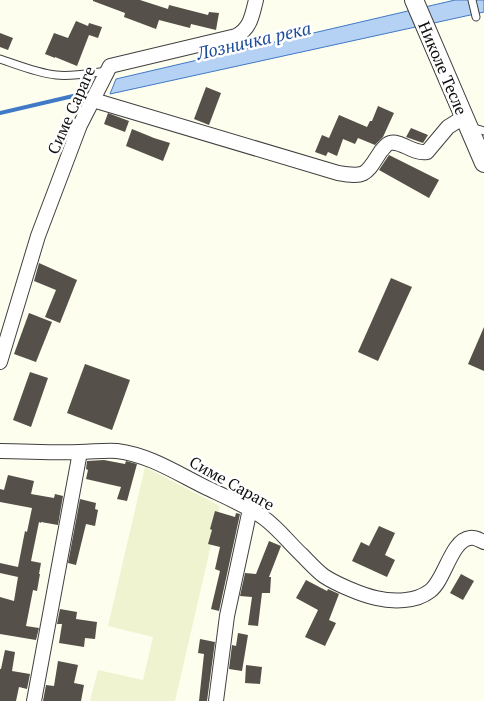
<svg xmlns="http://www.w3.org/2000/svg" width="484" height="701" viewBox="0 0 484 701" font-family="'PT Serif',serif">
	<rect width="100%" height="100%" fill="#fefeee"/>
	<polygon fill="#f0f3cf" points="145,467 220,506 175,701 90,701 98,670 143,680 153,637 108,626"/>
	<polygon fill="#b5d1f3" stroke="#4079c6" points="455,0 484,0 484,12 110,94 116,79"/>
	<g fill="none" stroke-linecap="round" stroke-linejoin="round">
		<polyline stroke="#4079c6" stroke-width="4" points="0,113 86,93"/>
	</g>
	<g fill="#55504a">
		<polygon points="93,0 140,0 168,9 169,5 208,15 209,12 219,13 216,30 191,24 190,28 159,20 156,29 124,17 125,13 93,1"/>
		<polygon points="76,21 88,26 89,23 102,27 98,38 89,35 77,66 55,57 55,58 45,54 54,33 68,38"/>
		<polygon points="0,33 13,38 8,50 0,47"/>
		<polygon points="206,87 221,93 209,125 194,119"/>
		<polygon points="378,106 394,113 383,137 375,145 358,138 355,144 343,139 337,156 328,152 326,156 315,152 322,135 329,138 339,115 367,127 370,121 372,121"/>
		<polygon points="108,113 129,121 125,132 104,124"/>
		<polygon points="411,128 428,135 423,143 406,137"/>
		<polygon points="132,129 154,138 170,143 163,161 126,146"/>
		<polygon points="389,155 439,180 429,198 379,170"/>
		<polygon points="39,263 77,280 60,323 45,317 56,290 34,281"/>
		<polygon points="391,278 412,287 378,361 358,352"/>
		<polygon points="29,313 52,322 36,362 14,354"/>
		<polygon points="484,327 484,371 468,364"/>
		<polygon points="85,364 130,380 112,430 67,413"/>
		<polygon points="30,372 48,378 31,427 13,420"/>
		<polygon points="104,460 125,464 126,461 137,464 127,501 117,499 121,487 86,479 88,470 86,469 87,461"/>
		<polygon points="8,475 34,481 31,494 54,498 55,494 63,496 58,525 41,522 41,523 39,522 31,561 41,563 39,574 40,574 37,591 33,590 26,626 39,628 36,640 0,634 0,597 14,601 18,577 0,573 0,563 18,567 25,531 27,532 32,508 0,502 0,489 4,490"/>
		<polygon points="80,499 96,503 95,509 98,510 95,526 86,524 76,565 68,563"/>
		<polygon points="215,511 235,517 236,513 240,514 219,611 211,609 220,571 215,569 220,547 208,544 212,530 210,529"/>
		<polygon points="379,526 395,533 385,555 395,560 387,577 352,561 361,542 369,546"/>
		<polygon points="269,541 281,546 269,577 271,577 270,593 262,593 258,626 248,625 252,597 240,596 245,573 256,574"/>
		<polygon points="461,574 474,581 463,600 450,593"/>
		<polygon points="306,580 327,591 328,589 339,594 329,620 336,623 325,646 305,637 318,610 296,598"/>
		<polygon points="60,609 77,612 76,619 97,622 95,639 85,638 84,647 59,643 62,624 57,624"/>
		<polygon points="238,633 248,635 242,671 229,669 232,645 236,646"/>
		<polygon points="200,639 215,642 207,701 199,701 204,654 198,653"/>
		<polygon points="5,650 15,652 12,671 30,674 27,689 19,687 16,701 0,701 0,669 1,669"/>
		<polygon points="58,661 78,665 74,683 84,685 81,701 43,701 46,685 54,686"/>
		<polygon points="246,665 262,667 260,684 245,683"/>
	</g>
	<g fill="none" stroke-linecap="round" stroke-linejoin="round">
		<defs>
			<g id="service">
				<polyline points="472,0 476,17"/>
				<path d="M0 59C18 65 37 73 56 75 73 77 90 73 107 71"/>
				<polyline points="471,127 484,131"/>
			</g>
			<g id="minor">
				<path d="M93 100 338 173C367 178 366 174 381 151 384 148 386 144 390 143 401 140 412 154 427 152L448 127 464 117"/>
				<path d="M0 362 38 236 80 125 110 66 236 36C251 28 252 15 256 0"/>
				<path d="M0 451C26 451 53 453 79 452 92 452 104 450 117 451 150 455 178 474 207 488 226 497 247 506 264 518 279 529 289 543 302 555 309 562 316 570 324 576 336 584 362 595 376 598 393 602 416 602 430 591 445 580 451 540 470 538 474 537 480 540 484 542"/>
				<polyline points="34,701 80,452"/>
				<polyline points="216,701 227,616 250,509"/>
			</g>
			<polyline id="tertiary" points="414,0 484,163"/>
		</defs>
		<use href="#service" stroke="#404040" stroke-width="9"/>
		<use href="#minor" stroke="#404040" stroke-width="16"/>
		<use href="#tertiary" stroke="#404040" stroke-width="20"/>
		<use href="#service" stroke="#fff" stroke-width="7"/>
		<use href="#minor" stroke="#fff" stroke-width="14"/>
		<use href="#tertiary" stroke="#fff" stroke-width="18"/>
	</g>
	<g text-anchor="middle" stroke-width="5" stroke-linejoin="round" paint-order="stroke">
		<g font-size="16" fill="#0d0d0d" stroke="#fff">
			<text transform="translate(443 68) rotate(67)" y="6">Николе Тесле</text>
			<text transform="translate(71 110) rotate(-66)" y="6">Симе Сараге</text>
			<text transform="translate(232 483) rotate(29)" y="6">Симе Сараге</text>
		</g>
		<g font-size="18" font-style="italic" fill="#1d4c99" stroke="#fff">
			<text transform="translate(254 41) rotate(-13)" y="6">Лозничка река</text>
		</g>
	</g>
</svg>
